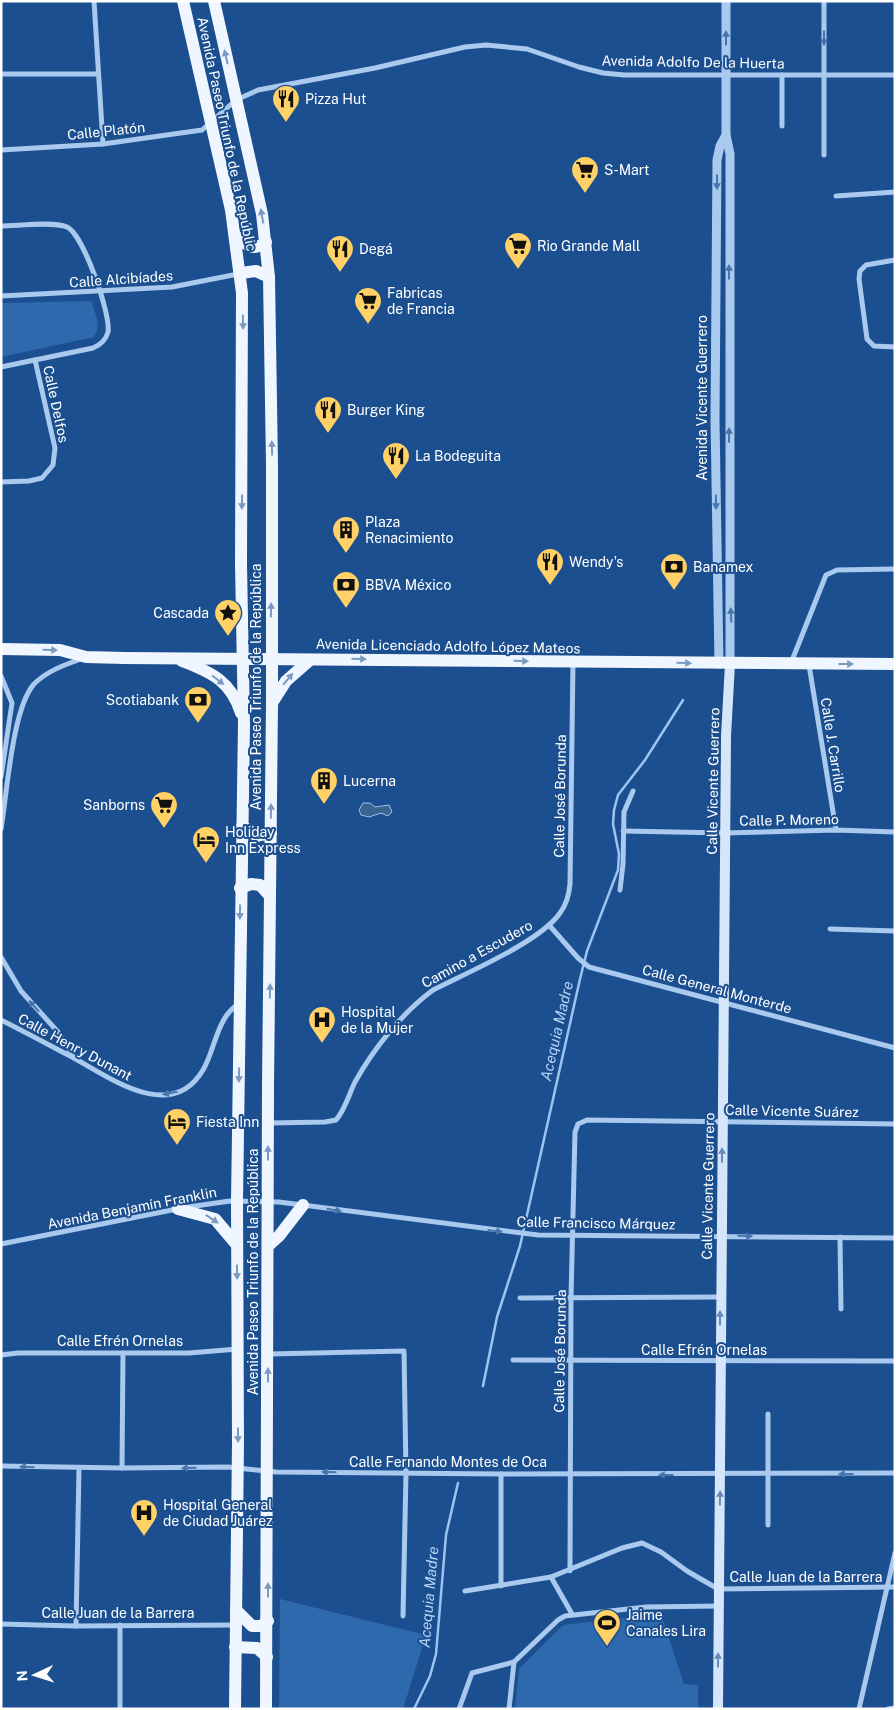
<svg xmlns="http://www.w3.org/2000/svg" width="896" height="1710" viewBox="0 0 896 1710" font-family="'Public Sans',sans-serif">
	<rect width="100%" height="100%" fill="#1b4f8f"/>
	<g fill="#2e69ad">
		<path d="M91 301C95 313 102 325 94 337L1 357V303Z"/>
		<polygon points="280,1599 426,1635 403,1709 279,1709"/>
		<polygon points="661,1614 684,1684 698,1685 698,1709 515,1709 519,1669 563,1625"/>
	</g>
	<polygon fill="#3c6290" stroke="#9cc4f0" points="363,803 370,803 375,807 389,805 392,812 388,816 381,813 369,817 361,815 359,810"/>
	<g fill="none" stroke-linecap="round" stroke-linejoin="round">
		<g stroke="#9cc4f0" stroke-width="2.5">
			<polyline points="483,1386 497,1317 520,1246 580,979 587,951 618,870 619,854 613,824 614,810 618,795 645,760 683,700"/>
			<polyline points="414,1709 430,1676 436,1654 446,1535 458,1483"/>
		</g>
		<g stroke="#a9c9ee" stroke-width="5">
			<polyline points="94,1 103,144"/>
			<polyline points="1,74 98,74"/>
			<polyline points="782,75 782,126"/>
			<polyline points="1,150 103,144 202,130 236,100 258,90 375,68 465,47 486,45 527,49 579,67 603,73 624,75 895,75"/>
			<polyline points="824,155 824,1"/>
			<polyline points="836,196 895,192"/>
			<path d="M1 226C17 226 53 221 67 227 83 234 111 314 108 332 106 340 100 345 93 348L1 367"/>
			<polyline points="895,260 866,265 860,271 859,279 867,339 874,346 895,347"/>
			<polyline points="1,296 172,287 238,274"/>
			<polyline points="1,482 29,481 42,478 53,465 55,448 35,360"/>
			<polyline points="791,663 826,575 837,570 895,569"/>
			<polyline points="809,665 836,830"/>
			<polyline points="1,676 12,703 1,777"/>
			<path d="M1 829C7 794 12 709 34 684 47 671 64 665 81 659"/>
			<polyline points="623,831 725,833 836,830 895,832"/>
			<polyline points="620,890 623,864 624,812 633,791"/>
			<polyline points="549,925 578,958 589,967 895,1048"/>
			<polyline points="830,929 895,931"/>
			<polyline points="1,957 21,991 58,1032 74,1058"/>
			<path d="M1 1020C25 1032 49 1045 72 1057 109 1077 171 1124 203 1070 215 1050 217 1016 239 1004"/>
			<path d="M269 1123 325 1122 336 1120C345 1110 349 1094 355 1082 374 1048 402 1013 433 990 466 973 540 942 560 913 567 904 569 895 570 884L573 662"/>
			<polyline points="188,1207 230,1201 279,1202 538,1235 895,1238"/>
			<polyline points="840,1237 841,1309"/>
			<polyline points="1,1244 177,1209"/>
			<polyline points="520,1298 720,1297"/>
			<polyline points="269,1354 404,1351 406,1473 403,1616"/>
			<polyline points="1,1355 18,1353 189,1353 238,1349"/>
			<polyline points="513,1360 895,1361"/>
			<polyline points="1,1466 122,1468 228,1467 276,1472 501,1474 895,1473"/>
			<polyline points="122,1468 123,1353"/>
			<polyline points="501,1474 501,1586"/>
			<polyline points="768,1525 768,1414"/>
			<polyline points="570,1571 571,1297 575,1132 578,1124 587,1120 895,1124"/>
			<polyline points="551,1577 572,1614"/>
			<polyline points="465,1591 551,1577 622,1548 642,1543 661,1552 687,1571 718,1589 895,1587"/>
			<polyline points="1,1624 76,1626 235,1625"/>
			<polyline points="76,1626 79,1468"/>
			<polyline points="514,1662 558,1620 565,1616 646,1607 718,1606"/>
			<polyline points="120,1709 120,1625"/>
			<polyline points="459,1709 472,1673 514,1662"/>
			<polyline points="509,1709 514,1662"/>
			<polyline points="859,1709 895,1553"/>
			<polyline points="888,1709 895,1708"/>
		</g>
		<g stroke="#a9c9ee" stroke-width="9">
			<polyline points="726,1 726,135 730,154 730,664"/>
			<polyline points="719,664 715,419 717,160 720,146 726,135"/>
		</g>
		<polyline stroke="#d6e6fa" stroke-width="10" points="718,1709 726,736 730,664"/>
		<g stroke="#f0f6ff" stroke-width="12">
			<polyline points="183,1 231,210 242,293 241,564 244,724 237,1201 238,1442 235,1709"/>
			<polyline points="214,1 262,214 269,277 272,465 272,703 268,1087 266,1709"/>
			<path d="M236 236C246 245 253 252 266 242"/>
			<polyline points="241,273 256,271 269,277"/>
			<polyline points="1,649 60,650 86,657 124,658 895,664"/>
			<path d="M182 661C211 672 231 681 241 713"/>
			<polyline points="272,703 286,681 310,660"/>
			<polyline points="242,826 257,836 271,833"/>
			<polyline points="240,888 251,884 260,885 270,896"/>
			<polyline points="178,1209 215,1219 237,1245"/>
			<polyline points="269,1245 279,1236 303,1205"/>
			<polyline points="236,1610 252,1626 261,1626 268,1621"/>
			<polyline points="235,1647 257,1648 267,1657"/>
		</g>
	</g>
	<defs><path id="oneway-solid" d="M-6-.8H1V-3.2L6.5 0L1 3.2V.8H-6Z" transform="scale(1.25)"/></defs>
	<g fill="#4674ac">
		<use href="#oneway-solid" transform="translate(726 38) rotate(-90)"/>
		<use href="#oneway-solid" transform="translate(824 38) rotate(90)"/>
		<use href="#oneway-solid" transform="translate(717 182) rotate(90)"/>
		<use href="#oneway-solid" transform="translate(729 272) rotate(-90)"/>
		<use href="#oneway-solid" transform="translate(729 435) rotate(-90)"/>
		<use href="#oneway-solid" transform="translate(716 502) rotate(89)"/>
		<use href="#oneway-solid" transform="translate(731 615) rotate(-93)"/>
		<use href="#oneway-solid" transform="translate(34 1006) rotate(-132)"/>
		<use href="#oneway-solid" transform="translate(170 1093) rotate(170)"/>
		<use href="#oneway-solid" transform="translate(334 1210) rotate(9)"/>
		<use href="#oneway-solid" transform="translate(495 1231) rotate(7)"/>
		<use href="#oneway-solid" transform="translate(745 1236) rotate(1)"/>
		<use href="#oneway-solid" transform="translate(27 1467) rotate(-179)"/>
		<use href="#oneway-solid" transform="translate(189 1468) rotate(179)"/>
		<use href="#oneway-solid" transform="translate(329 1472) rotate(-179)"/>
		<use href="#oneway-solid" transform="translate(846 1474) rotate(180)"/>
		<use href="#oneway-solid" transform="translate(666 1475) rotate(-180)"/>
	</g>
	<g fill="#7b9ac1">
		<use href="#oneway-solid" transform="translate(226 57) rotate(-103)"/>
		<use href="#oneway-solid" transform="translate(262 216) rotate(-100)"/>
		<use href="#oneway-solid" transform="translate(243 322) rotate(89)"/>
		<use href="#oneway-solid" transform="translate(272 448) rotate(-91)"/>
		<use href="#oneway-solid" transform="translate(242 502) rotate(91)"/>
		<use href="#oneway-solid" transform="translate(271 610) rotate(-89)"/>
		<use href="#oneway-solid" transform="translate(50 650) rotate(1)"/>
		<use href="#oneway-solid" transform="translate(359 659) rotate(1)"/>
		<use href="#oneway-solid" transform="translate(521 661) rotate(1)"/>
		<use href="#oneway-solid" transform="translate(684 663) rotate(1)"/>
		<use href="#oneway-solid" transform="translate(846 664)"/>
		<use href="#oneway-solid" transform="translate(288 679) rotate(-50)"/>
		<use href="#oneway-solid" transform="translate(218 680) rotate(37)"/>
		<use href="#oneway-solid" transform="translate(271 811) rotate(-89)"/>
		<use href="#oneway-solid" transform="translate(240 912) rotate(91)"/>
		<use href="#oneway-solid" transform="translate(270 991) rotate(-89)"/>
		<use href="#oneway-solid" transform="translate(239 1075) rotate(91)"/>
		<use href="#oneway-solid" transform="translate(268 1153) rotate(-90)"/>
		<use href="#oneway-solid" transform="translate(212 1219) rotate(33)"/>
		<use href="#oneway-solid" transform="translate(237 1272) rotate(89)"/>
		<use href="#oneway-solid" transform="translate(268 1375) rotate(-90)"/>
		<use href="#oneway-solid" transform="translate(238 1435) rotate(90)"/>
		<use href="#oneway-solid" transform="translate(268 1590) rotate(-90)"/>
	</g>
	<g fill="#668bba">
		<use href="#oneway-solid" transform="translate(722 1155) rotate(-90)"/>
		<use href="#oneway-solid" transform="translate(720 1318) rotate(-90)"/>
		<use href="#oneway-solid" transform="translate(720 1498) rotate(-89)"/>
		<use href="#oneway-solid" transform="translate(718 1660) rotate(-90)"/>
	</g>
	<defs>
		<symbol id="restaurant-pin" viewBox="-11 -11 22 30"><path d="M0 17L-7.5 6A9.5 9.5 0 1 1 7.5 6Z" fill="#ffd166" stroke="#1b4f8f"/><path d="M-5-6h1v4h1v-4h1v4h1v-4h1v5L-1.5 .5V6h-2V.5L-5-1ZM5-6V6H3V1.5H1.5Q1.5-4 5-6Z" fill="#111"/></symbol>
		<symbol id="supermarket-pin" viewBox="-11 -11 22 30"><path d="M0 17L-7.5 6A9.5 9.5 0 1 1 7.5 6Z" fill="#ffd166" stroke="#1b4f8f"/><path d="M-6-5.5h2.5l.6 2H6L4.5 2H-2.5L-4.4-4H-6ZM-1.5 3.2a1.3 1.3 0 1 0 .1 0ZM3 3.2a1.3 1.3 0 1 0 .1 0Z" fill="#111"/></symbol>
		<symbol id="building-pin" viewBox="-11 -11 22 30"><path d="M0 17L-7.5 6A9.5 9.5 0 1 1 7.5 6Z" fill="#ffd166" stroke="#1b4f8f"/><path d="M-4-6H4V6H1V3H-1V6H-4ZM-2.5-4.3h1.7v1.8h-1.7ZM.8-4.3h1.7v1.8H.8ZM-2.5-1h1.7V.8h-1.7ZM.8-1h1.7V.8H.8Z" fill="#111"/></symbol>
		<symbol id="bank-pin" viewBox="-11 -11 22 30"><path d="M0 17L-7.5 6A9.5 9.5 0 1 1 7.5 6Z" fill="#ffd166" stroke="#1b4f8f"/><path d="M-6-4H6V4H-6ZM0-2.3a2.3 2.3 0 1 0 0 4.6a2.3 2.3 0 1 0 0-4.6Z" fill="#111"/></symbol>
		<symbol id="sight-pin" viewBox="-11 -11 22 30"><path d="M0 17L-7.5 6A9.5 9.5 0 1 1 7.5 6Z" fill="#ffd166" stroke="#1b4f8f"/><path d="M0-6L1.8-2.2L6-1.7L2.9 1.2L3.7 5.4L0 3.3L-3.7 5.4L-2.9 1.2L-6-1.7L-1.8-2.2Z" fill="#111"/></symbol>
		<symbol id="hotel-pin" viewBox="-11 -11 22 30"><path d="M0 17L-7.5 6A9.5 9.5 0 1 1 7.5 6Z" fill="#ffd166" stroke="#1b4f8f"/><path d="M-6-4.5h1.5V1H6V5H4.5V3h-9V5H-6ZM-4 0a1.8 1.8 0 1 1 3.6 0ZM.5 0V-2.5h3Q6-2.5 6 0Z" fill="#111"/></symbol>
		<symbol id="hospital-pin" viewBox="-11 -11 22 30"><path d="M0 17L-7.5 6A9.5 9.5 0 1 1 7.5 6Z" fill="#ffd166" stroke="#1b4f8f"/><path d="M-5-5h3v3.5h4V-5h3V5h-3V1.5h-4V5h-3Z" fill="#111"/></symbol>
		<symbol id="stadium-pin" viewBox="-11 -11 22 30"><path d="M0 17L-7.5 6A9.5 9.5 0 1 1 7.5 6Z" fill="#ffd166" stroke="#1b4f8f"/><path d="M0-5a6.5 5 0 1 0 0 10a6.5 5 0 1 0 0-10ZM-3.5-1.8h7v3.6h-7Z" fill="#111"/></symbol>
	</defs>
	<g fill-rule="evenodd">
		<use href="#restaurant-pin" x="270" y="83" width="32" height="43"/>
		<use href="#supermarket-pin" x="569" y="154" width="32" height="43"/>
		<use href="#supermarket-pin" x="502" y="230" width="32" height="43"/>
		<use href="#restaurant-pin" x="324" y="233" width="32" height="43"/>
		<use href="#supermarket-pin" x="352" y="285" width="32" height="43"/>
		<use href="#restaurant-pin" x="312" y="394" width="32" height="43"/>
		<use href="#restaurant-pin" x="380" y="440" width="32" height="43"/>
		<use href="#building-pin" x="330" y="514" width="32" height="43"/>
		<use href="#restaurant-pin" x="534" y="546" width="32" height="43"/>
		<use href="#bank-pin" x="658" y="551" width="32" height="43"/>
		<use href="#bank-pin" x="330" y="569" width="32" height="43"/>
		<use href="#sight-pin" x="212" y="597" width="32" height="43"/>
		<use href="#bank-pin" x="182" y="684" width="32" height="43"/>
		<use href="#building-pin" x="308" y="765" width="32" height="43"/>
		<use href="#supermarket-pin" x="148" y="789" width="32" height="43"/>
		<use href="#hotel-pin" x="190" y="824" width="32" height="43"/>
		<use href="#hospital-pin" x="306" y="1004" width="32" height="43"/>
		<use href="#hotel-pin" x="161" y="1106" width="32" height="43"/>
		<use href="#hospital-pin" x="128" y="1497" width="32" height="43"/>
		<use href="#stadium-pin" x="591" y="1607" width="32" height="43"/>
	</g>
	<g text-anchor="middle" stroke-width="4" stroke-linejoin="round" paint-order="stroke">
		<g font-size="14" fill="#fff" stroke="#1b4f8f">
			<text transform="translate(693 62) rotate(1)" y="5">Avenida Adolfo De la Huerta</text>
			<text transform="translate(106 131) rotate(-6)" y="5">Calle Platón</text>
			<text transform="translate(227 134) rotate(78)" y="5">Avenida Paseo Triunfo de la Repúblic</text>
			<text transform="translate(121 279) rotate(-4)" y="5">Calle Alcibíades</text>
			<text transform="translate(702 398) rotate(-90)" y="5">Avenida Vicente Guerrero</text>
			<text transform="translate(56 404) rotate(78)" y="5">Calle Delfos</text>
			<text transform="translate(448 646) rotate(1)" y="5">Avenida Licenciado Adolfo López Mateos</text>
			<text transform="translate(256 687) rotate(-90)" y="5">Avenida Paseo Triunfo de la República</text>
			<text transform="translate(833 745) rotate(81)" y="5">Calle J. Carrillo</text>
			<text transform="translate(713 781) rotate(-89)" y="5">Calle Vicente Guerrero</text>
			<text transform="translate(560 796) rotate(-89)" y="5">Calle José Borunda</text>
			<text transform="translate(789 820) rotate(-1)" y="5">Calle P. Moreno</text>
			<text transform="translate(477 954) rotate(-29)" y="5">Camino a Escudero</text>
			<text transform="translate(717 989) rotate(15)" y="5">Calle General Monterde</text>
			<text transform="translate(75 1047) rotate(28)" y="5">Calle Henry Dunant</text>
			<text transform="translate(792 1111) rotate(1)" y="5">Calle Vicente Suárez</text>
			<text transform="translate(708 1186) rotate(-89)" y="5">Calle Vicente Guerrero</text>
			<text transform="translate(132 1208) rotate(-11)" y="5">Avenida Benjamín Franklin</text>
			<text transform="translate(596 1223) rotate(1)" y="5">Calle Francisco Márquez</text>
			<text transform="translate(253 1272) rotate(-90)" y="5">Avenida Paseo Triunfo de la República</text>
			<text x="120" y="1346">Calle Efrén Ornelas</text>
			<text x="704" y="1355">Calle Efrén Ornelas</text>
			<text transform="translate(560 1351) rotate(-89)" y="5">Calle José Borunda</text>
			<text x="448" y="1467">Calle Fernando Montes de Oca</text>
			<text x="806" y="1582">Calle Juan de la Barrera</text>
			<text x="118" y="1618">Calle Juan de la Barrera</text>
		</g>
		<g font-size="14" fill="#fff" stroke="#1b4f8f" text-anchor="start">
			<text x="305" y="104">Pizza Hut</text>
			<text x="604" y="175">S-Mart</text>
			<text x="537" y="251">Rio Grande Mall</text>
			<text x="359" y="254">Degá</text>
			<text x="387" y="298">Fabricas<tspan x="387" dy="16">de Francia</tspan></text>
			<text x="347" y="415">Burger King</text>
			<text x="415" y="461">La Bodeguita</text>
			<text x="365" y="527">Plaza<tspan x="365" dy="16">Renacimiento</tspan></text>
			<text x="569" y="567">Wendy's</text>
			<text x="693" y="572">Banamex</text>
			<text x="365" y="590">BBVA México</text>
			<text x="209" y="618" text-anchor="end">Cascada</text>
			<text x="179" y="705" text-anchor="end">Scotiabank</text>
			<text x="343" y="786">Lucerna</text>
			<text x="145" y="810" text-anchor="end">Sanborns</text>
			<text x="225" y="837">Holiday<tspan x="225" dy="16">Inn Express</tspan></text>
			<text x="341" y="1017">Hospital<tspan x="341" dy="16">de la Mujer</tspan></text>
			<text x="196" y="1127">Fiesta Inn</text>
			<text x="163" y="1510">Hospital General<tspan x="163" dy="16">de Ciudad Juárez</tspan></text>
			<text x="626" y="1620">Jaime<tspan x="626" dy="16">Canales Lira</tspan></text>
		</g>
		<g font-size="15" font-style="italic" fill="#b5d3f5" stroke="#1b4f8f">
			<text transform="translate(557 1031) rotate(-77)" y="5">Acequia Madre</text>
			<text transform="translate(429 1597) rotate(-85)" y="5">Acequia Madre</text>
		</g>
	</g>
	<rect width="896" height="1710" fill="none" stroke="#ffffff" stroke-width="5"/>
	<g transform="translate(35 1675) rotate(266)" stroke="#1b4f8f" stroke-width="4" paint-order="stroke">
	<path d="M0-4L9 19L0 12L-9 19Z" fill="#ffffff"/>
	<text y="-8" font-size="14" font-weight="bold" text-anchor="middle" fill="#ffffff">N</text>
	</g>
</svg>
